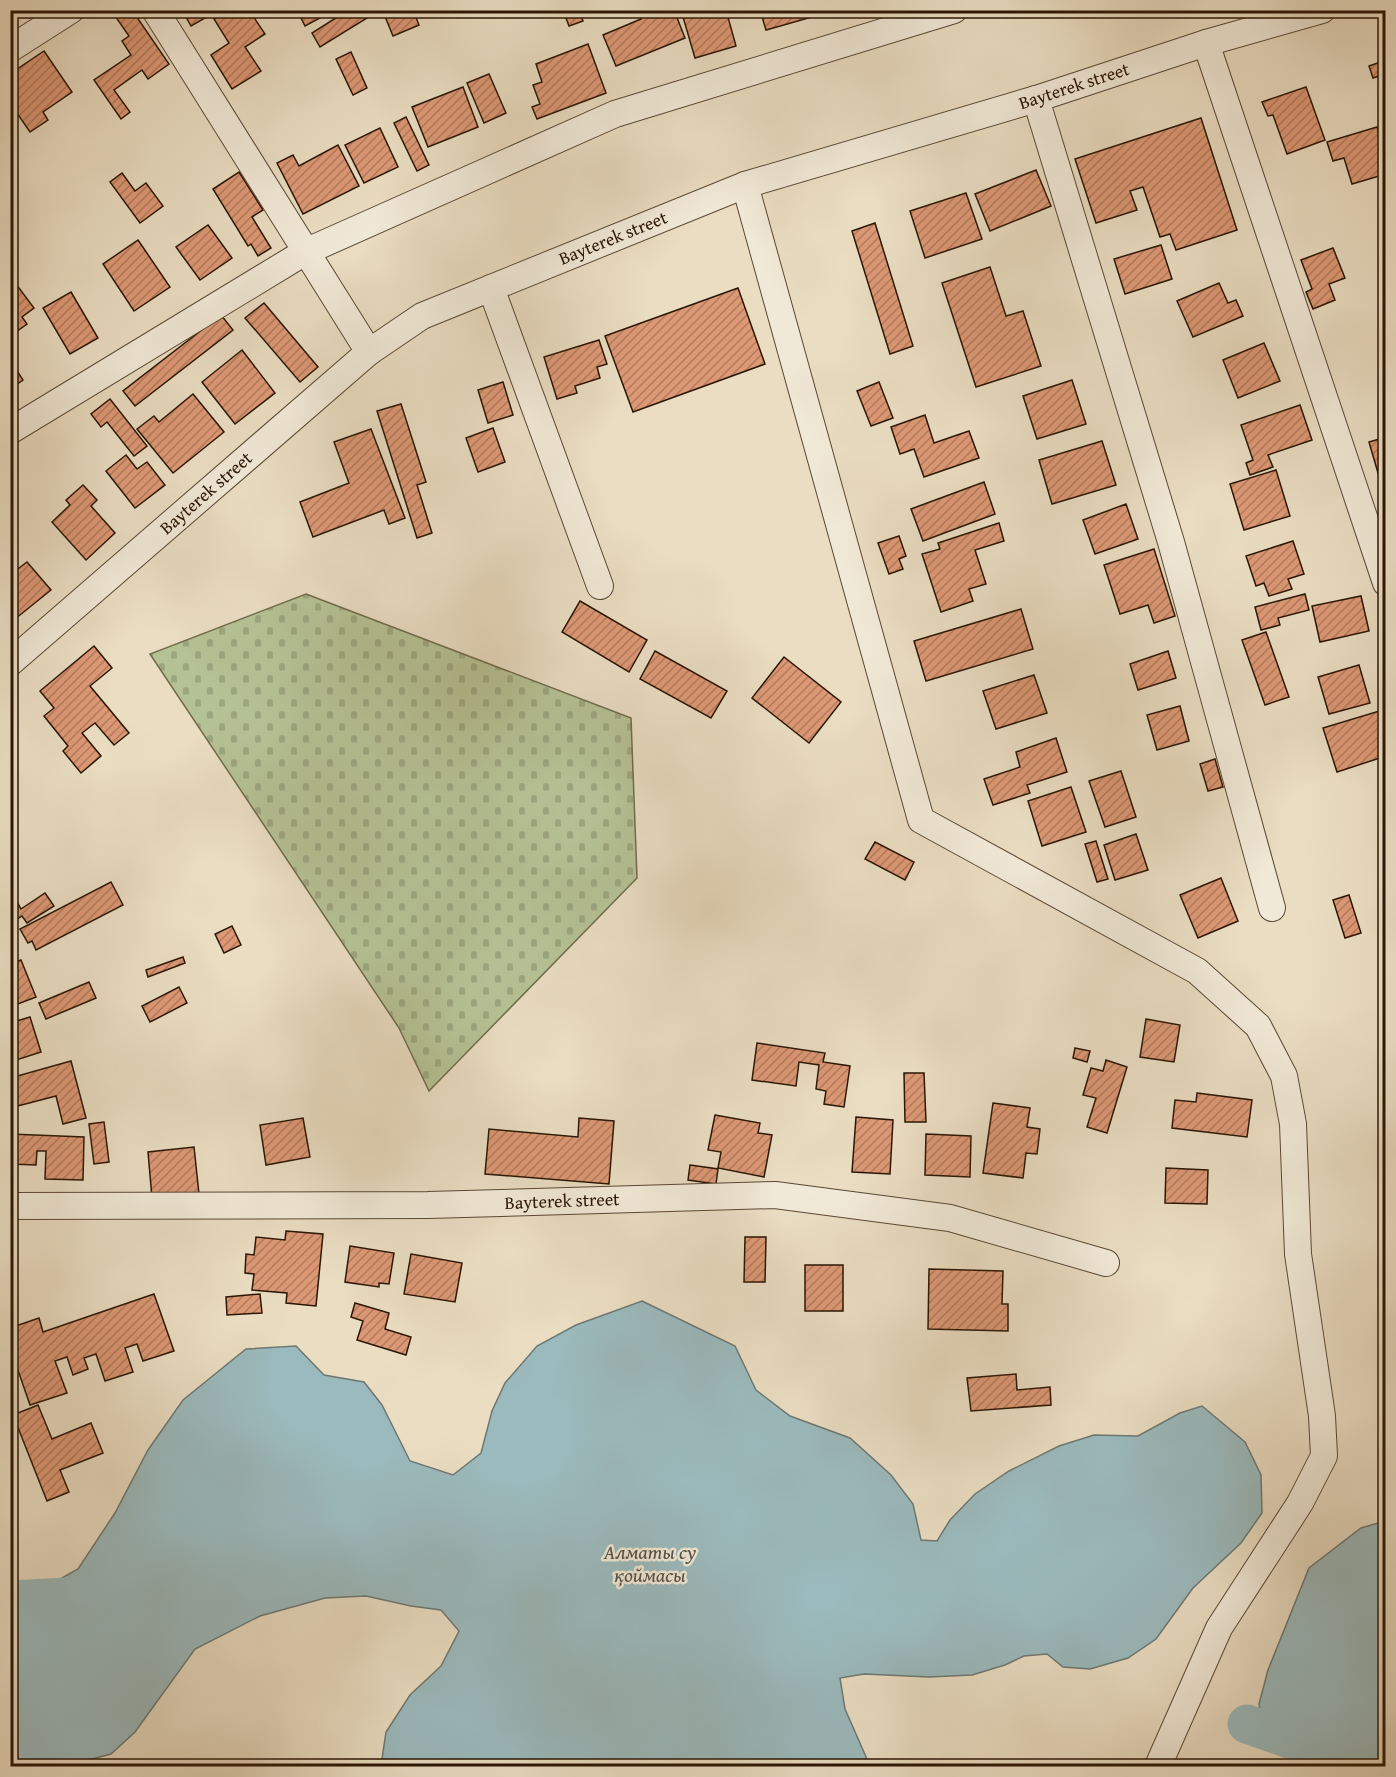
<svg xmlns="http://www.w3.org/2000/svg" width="1396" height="1777" viewBox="0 0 1396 1777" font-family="'Gentium Book Plus',serif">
	<defs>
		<pattern id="cemetery-stones" width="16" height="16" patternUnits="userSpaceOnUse" patternTransform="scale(1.5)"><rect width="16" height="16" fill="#b5c295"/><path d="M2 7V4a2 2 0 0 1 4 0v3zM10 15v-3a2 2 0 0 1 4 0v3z" fill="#9ca67f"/></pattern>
		<pattern id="building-hatch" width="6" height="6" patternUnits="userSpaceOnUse" patternTransform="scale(1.5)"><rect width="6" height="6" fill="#dd9875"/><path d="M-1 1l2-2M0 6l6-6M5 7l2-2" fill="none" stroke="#b37b5e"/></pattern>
	</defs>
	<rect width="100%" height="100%" fill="#eaddc2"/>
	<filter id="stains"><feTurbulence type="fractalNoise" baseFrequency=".00333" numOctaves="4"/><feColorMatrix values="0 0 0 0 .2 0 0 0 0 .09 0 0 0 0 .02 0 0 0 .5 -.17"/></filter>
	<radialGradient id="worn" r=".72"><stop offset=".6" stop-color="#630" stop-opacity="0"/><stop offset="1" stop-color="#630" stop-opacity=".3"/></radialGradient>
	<polygon fill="url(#cemetery-stones)" stroke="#706c4c" stroke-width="1.5" points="306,594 631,718 637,878 429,1091 399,1028 150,654"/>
	<g fill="#9bbabd" stroke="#6e7873" stroke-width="1.5">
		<polygon points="642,1301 735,1346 756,1390 790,1416 850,1438 891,1475 913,1504 921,1540 937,1541 950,1520 975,1494 1009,1471 1059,1446 1094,1435 1138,1436 1180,1413 1202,1406 1245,1442 1261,1475 1262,1513 1241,1543 1193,1588 1156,1639 1128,1658 1090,1669 1063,1667 1047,1654 1024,1656 1005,1665 972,1675 929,1677 864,1674 840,1678 845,1709 870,1766 384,1766 382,1759 386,1732 410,1695 441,1666 459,1631 441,1610 411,1606 366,1596 325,1598 260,1616 195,1649 135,1732 111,1754 73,1764 71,1766 11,1766 11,1621 44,1588 78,1569 115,1513 148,1450 183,1400 246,1349 296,1346 324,1375 364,1382 382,1405 410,1461 453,1475 481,1453 492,1411 505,1383 537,1346 576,1325"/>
		<polygon points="1378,1523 1386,1524 1385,1764 1369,1752 1318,1761 1264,1731 1259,1704 1268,1670 1309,1568 1361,1528"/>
	</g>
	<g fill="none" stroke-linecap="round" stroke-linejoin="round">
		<g stroke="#9bbabd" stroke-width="39">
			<polyline points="10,1600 87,1596"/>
			<polyline points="1247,1724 1366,1766"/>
		</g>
	</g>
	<g fill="url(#building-hatch)" stroke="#2a1604" stroke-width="1.5">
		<polygon points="111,10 132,10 169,64 148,79 142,70 114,90 130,112 121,119 94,80 131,55 122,41 129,36"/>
		<polygon points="182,10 219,10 191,26"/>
		<polygon points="227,10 249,10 265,34 245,47 261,71 232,89 211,55 229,43 214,19"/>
		<polygon points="297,10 316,10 320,18 305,26"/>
		<polygon points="336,10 380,10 320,47 312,33 339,16"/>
		<polygon points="391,10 413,10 419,25 393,36 384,14"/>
		<polygon points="563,10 579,10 583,21 569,26"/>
		<polygon points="637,10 674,10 685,38 616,66 603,35 641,19"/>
		<polygon points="681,10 726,10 736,46 695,58"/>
		<polygon points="760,10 810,10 812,17 766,30"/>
		<polygon points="588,44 606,93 537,119 532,107 540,104 533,85 542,82 536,64"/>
		<polygon points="44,51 72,92 43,112 48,120 30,132 10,103 10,74"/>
		<polygon points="351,52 367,88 353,95 336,59"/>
		<polygon points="1386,60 1386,95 1379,76 1373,78 1369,66"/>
		<polygon points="489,74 506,113 484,123 467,83"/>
		<polygon points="463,87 478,127 428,147 412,107"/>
		<polygon points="1306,87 1325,140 1287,154 1273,115 1268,116 1262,102"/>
		<polygon points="406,117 429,165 417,171 394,123"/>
		<polygon points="1201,118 1237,230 1176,250 1170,234 1160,237 1143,187 1130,191 1137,210 1096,223 1075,159"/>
		<polygon points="1377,127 1386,155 1386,174 1352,184 1344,158 1333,161 1327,142"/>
		<polygon points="380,128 398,167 364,183 345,145"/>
		<polygon points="338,145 359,186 303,214 277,163 293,155 299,166"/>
		<polygon points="1036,170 1051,206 990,231 975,194"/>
		<polygon points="239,172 263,210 252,217 271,248 258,256 251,244 248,246 213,189"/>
		<polygon points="122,173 135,191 146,183 163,206 140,223 110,182"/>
		<polygon points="966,193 982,239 925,258 910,211"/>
		<polygon points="875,223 913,346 890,354 852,231"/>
		<polygon points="208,225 232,258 200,280 176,247"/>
		<polygon points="138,240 170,287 134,311 103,264"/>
		<polygon points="1161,245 1172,279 1125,294 1114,259"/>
		<polygon points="1333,248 1345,278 1329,284 1335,300 1313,309 1306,292 1312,289 1301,260"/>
		<polygon points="990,267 1006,316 1023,311 1041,366 976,387 942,283"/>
		<polygon points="10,276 34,308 22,317 27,324 13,334 10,330"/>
		<polygon points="1219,283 1228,303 1236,300 1243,316 1193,337 1177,301"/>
		<polygon points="738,288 765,364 633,412 605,336"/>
		<polygon points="71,292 98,338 70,354 43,308"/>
		<polygon points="264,303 318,367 300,382 245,318"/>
		<polygon points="221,315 233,330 135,406 123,391"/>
		<polygon points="599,340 607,364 597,367 600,378 575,386 577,393 557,399 544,357"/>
		<polygon points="1264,343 1280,381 1238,398 1223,360"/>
		<polygon points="242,350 275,393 235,424 202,382"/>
		<polygon points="10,360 23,380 10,389"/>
		<polygon points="1072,380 1086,424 1037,439 1023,396"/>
		<polygon points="503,382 513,415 488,423 478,390"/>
		<polygon points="879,382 893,418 871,426 857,391"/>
		<polygon points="193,394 224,432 173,473 137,429 154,416 159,422"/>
		<polygon points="110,399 147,446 134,456 107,422 101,427 91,414"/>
		<polygon points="401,404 426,482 417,485 432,533 417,538 377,411"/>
		<polygon points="1300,405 1312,440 1268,455 1273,467 1250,475 1246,463 1253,460 1241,425"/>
		<polygon points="925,415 934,443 969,431 979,458 924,477 914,449 900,454 891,427"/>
		<polygon points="493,428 505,462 478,472 466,438"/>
		<polygon points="371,429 405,518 389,524 384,510 313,537 300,502 349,483 334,442"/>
		<polygon points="1386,437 1386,470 1378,473 1369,442"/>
		<polygon points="1102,441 1116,485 1052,504 1039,460"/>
		<polygon points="126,455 137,469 147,462 165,485 135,508 106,471"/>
		<polygon points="1276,470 1290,516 1244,530 1230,484"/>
		<polygon points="984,482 995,514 923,541 911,509"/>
		<polygon points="83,485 97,500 91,506 115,533 86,560 52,522 70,505 66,500"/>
		<polygon points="1126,504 1138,539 1095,554 1083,520"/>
		<polygon points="999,523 1004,541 975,550 986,584 969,589 973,601 941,612 922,554 940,549 938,543"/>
		<polygon points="899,536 906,556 899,559 903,569 889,574 878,543"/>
		<polygon points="1293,541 1304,574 1288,579 1292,589 1269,596 1264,583 1256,586 1246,556"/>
		<polygon points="1154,549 1175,616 1154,623 1148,605 1120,614 1104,565"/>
		<polygon points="27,562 51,590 10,623 10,575"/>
		<polygon points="1305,594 1309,610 1278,618 1280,625 1261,630 1255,607"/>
		<polygon points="1361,596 1369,631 1320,642 1312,606"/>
		<polygon points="580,601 647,640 629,672 562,632"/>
		<polygon points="1021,609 1033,649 926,681 914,641"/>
		<polygon points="1266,632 1289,697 1265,705 1242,640"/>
		<polygon points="94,646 112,668 90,686 129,733 114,745 95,723 82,733 101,756 81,773 63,751 68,746 44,716 54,708 40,691"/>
		<polygon points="655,651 727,691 711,718 640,679"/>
		<polygon points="1168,651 1176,678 1138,690 1130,664"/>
		<polygon points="784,657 841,702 809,743 752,698"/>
		<polygon points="1359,665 1370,703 1329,714 1318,677"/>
		<polygon points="1034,675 1047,713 996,729 983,691"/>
		<polygon points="1180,706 1189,741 1157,750 1147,715"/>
		<polygon points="1386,709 1386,738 1383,738 1386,756 1337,772 1323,728"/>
		<polygon points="1056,738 1067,772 1027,785 1030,793 993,805 984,779 1020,767 1016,752"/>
		<polygon points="1215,759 1223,787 1208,791 1200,764"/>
		<polygon points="1121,771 1136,817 1105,827 1089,781"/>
		<polygon points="1071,787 1086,832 1042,846 1028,801"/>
		<polygon points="1136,834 1148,870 1115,880 1104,845"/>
		<polygon points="1096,841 1108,879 1097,882 1085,844"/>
		<polygon points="875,842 914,862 905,880 865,859"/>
		<polygon points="1221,878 1238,921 1198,938 1180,895"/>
		<polygon points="111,882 123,905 36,950 32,941 28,943 20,929"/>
		<polygon points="45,893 54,906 27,923 22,916 10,924 10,901 15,898 21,909"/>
		<polygon points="1349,895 1361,933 1345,938 1333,900"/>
		<polygon points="232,926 241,945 224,953 215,934"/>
		<polygon points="183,957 185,963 148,977 146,970"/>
		<polygon points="21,960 36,997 10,1007 10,964"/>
		<polygon points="89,982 96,998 46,1019 39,1003"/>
		<polygon points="179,987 187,1003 150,1022 142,1006"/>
		<polygon points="30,1017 41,1052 10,1062 10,1023"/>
		<polygon points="1146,1019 1180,1025 1174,1062 1140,1057"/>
		<polygon points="757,1043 825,1053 823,1062 850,1066 844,1107 824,1104 826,1091 816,1089 819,1065 799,1062 796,1086 752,1080"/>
		<polygon points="1075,1048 1090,1051 1087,1062 1073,1058"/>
		<polygon points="1106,1060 1127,1067 1107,1133 1087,1127 1096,1098 1083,1095 1091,1068 1103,1071"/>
		<polygon points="71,1061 86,1118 63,1124 56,1096 10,1108 10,1078"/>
		<polygon points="904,1073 924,1073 926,1122 905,1122"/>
		<polygon points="1197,1093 1252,1100 1247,1137 1172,1128 1175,1100 1196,1102"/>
		<polygon points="993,1103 1030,1108 1027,1127 1040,1129 1037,1154 1026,1153 1023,1178 983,1173"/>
		<polygon points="715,1115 760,1123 758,1133 772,1135 764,1177 718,1168 721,1152 708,1150"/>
		<polygon points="856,1117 893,1120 890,1174 852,1172"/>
		<polygon points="303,1118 310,1157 266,1165 260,1125"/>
		<polygon points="579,1118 614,1121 609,1184 485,1174 489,1129 578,1137"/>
		<polygon points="104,1122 109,1162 94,1164 89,1124"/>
		<polygon points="10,1134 84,1137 83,1180 45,1179 46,1151 37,1151 36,1165 10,1164"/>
		<polygon points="926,1134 971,1136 970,1177 925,1175"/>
		<polygon points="194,1147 199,1194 152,1198 148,1152"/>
		<polygon points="690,1165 718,1169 716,1184 688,1180"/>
		<polygon points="1166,1168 1208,1170 1207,1204 1165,1203"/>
		<polygon points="286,1231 323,1234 316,1306 286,1303 287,1293 252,1290 254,1274 245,1273 246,1254 254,1255 256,1237 285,1240"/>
		<polygon points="745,1237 766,1237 765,1282 744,1282"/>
		<polygon points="350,1246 394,1253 389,1284 379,1283 379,1287 345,1282"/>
		<polygon points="411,1254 462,1263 455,1302 404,1294"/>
		<rect x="805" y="1265" width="38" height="46"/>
		<polygon points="929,1269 1003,1271 1002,1304 1008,1304 1008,1331 928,1329"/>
		<polygon points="154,1294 174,1351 143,1361 137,1344 125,1348 133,1372 105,1381 96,1354 84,1358 88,1369 73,1375 67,1357 55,1361 67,1393 30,1405 12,1353 17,1351 10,1328 39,1318 43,1332"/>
		<polygon points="260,1294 262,1313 227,1315 226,1297"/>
		<polygon points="355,1303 389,1313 385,1329 411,1337 406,1355 357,1340 363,1321 351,1317"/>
		<polygon points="1016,1374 1017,1390 1050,1387 1051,1405 971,1411 967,1378"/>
		<polygon points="38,1405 52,1439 91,1423 103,1453 60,1470 69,1492 47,1501 13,1415"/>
	</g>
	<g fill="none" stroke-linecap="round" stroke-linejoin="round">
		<defs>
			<g id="minor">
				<polyline points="155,10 369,352"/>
				<polyline points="1206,43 1386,583"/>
				<polyline points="10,49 71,10"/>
				<polyline points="1036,99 1171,542 1272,908"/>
				<polyline points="745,185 921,820 1197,971 1258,1026 1284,1076 1293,1124 1298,1254 1322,1416 1324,1456 1300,1503 1219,1628 1158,1766"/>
				<polyline points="491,288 600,586"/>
				<polyline points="10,431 305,252 615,114 954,10"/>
				<polyline points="10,663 369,352 422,316 745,185 1036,99 1206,43 1322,10"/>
				<polyline points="10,1206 428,1205 775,1195 950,1218 1106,1263"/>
			</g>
		</defs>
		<use href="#minor" stroke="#5a4834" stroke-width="28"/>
		<use href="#minor" stroke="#f1e9d7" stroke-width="26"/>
	</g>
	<g text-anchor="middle" stroke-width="5" stroke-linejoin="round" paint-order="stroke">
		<g font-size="18" fill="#2a1604" stroke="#f1e9d7">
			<text transform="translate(1074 86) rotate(-18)" y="6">Bayterek street</text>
			<text transform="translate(613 238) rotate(-22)" y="6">Bayterek street</text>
			<text transform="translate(206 493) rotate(-41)" y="6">Bayterek street</text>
			<text transform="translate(562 1201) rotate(-2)" y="6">Bayterek street</text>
		</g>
		<g font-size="20" font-style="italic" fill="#524f45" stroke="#f1e9d7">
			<text x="650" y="1559">Алматы су<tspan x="650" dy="23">қоймасы</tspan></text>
		</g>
	</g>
	<rect width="1396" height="1777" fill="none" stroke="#eaddc2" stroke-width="36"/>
	<rect x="12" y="12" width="1372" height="1753" fill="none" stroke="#2a1604" stroke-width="3"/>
	<rect x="18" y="18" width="1360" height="1741" fill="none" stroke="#2a1604" stroke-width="1.5"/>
	<rect width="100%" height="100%" filter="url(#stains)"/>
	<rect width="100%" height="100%" fill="url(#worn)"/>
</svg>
